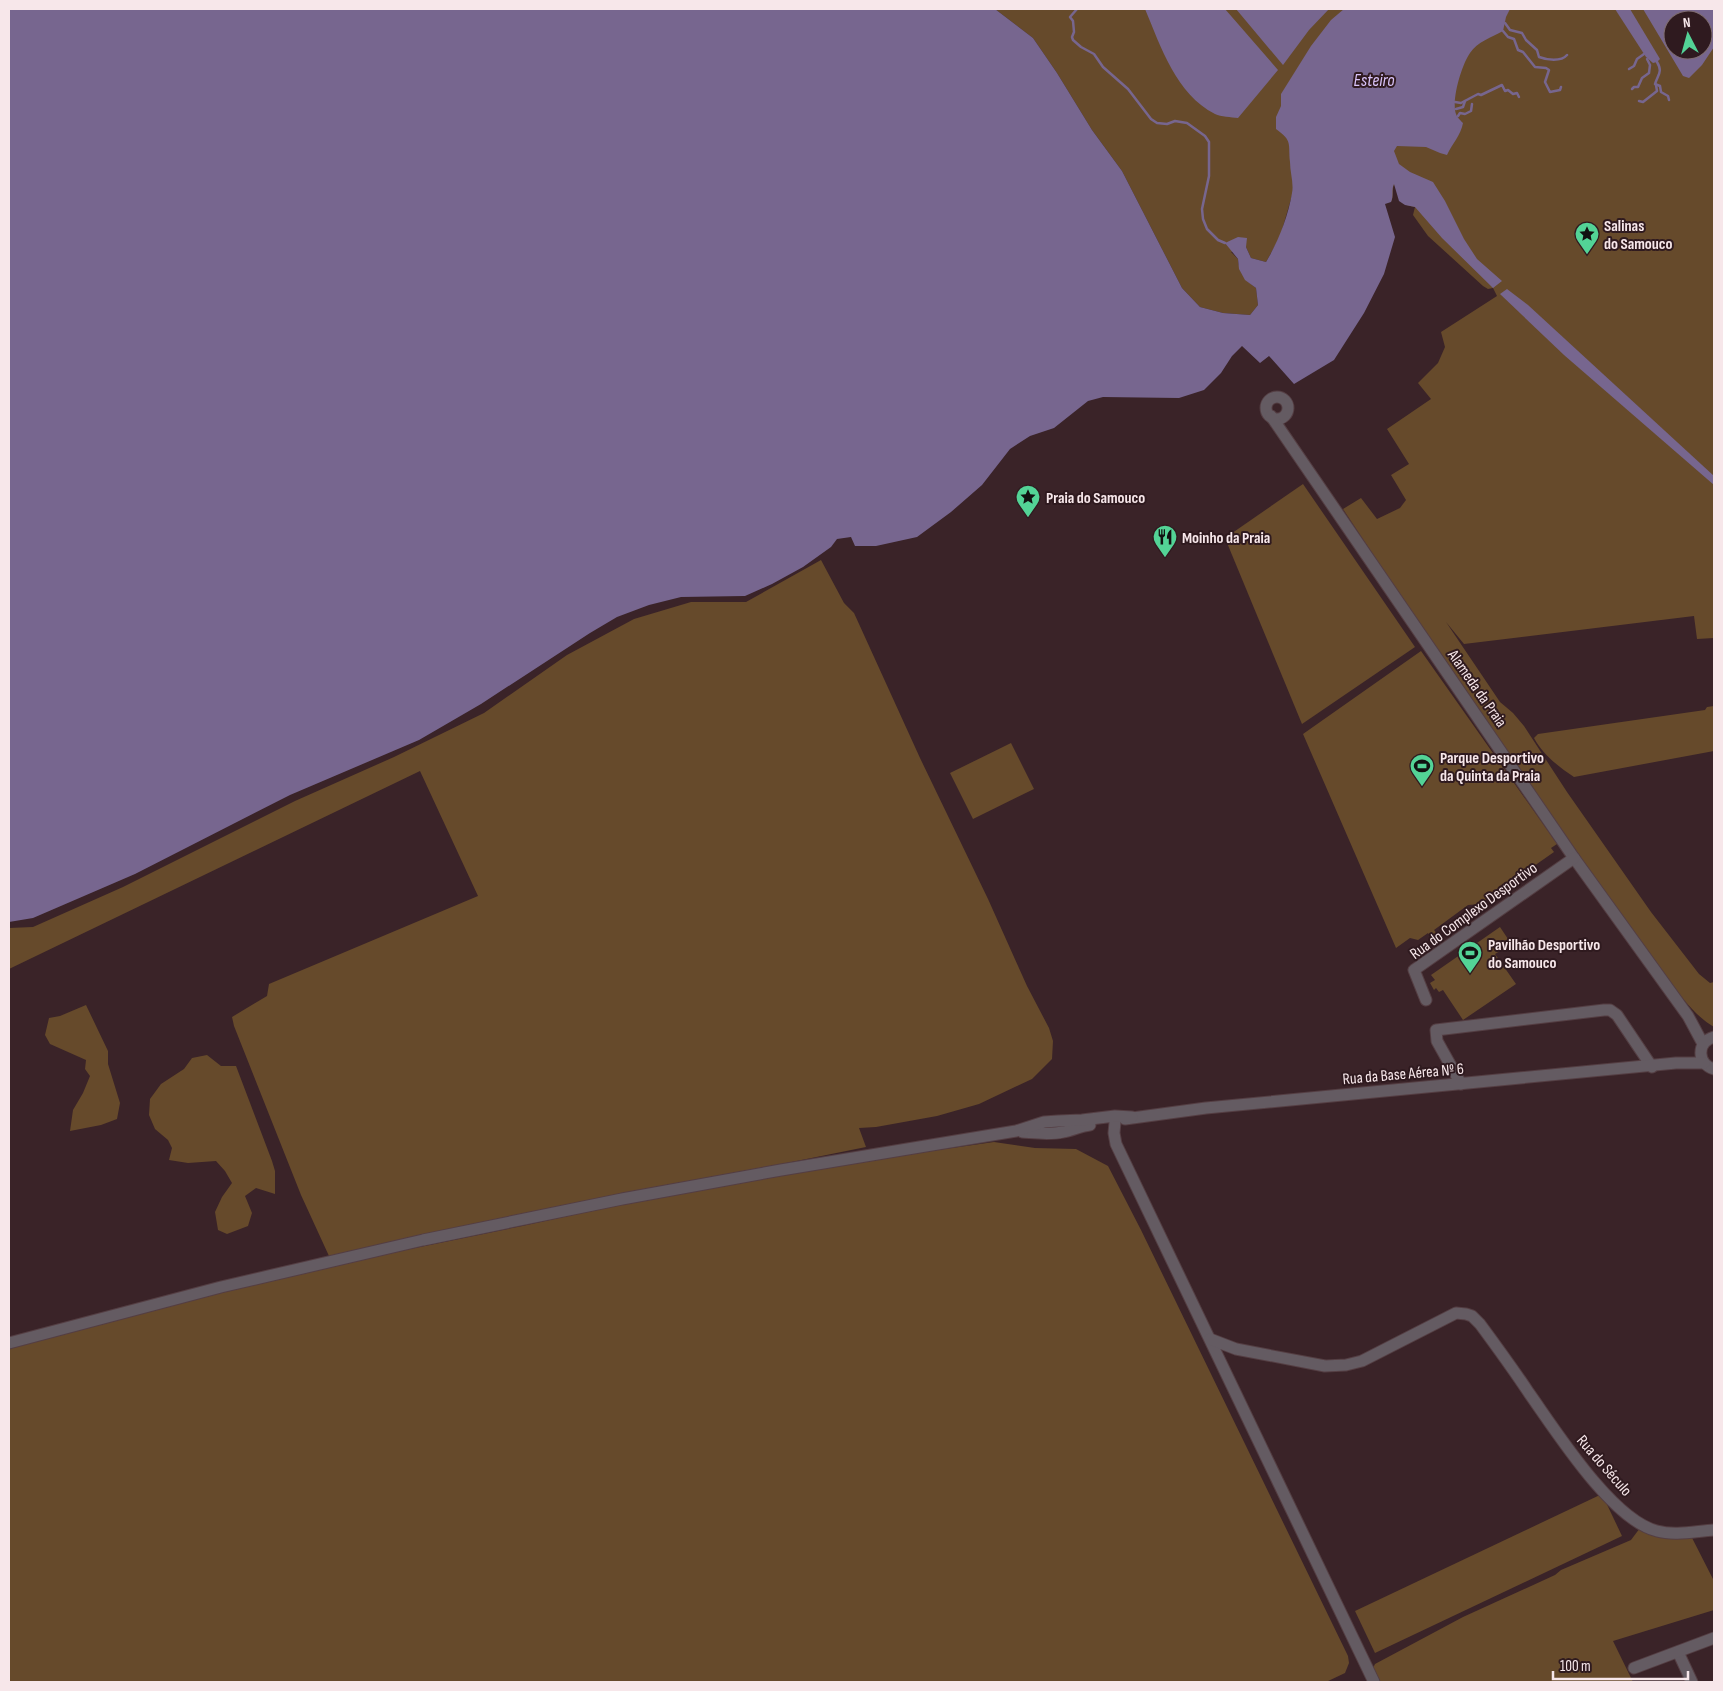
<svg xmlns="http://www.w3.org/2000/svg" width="1723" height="1691" viewBox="0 0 1723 1691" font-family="'Sofia Sans Condensed',sans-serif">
	<rect width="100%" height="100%" fill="#3a2328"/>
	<g fill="#664a2b" fill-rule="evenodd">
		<path d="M995 9H1714V638L1697 639 1694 616 1464 644 1446 622 1500 702 1513 713 1524 726 1567 792 1651 912 1699 974 1710 983 1714 982V1027C1695 1016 1681 996 1667 979L1511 764 1343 509 1361 498 1377 519 1400 508 1406 500 1391 475 1409 464 1387 429 1431 399 1418 383 1438 363 1445 347 1441 332 1497 296 1493 288 1488 289 1483 286 1428 236 1413 215 1415 207C1394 203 1402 199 1394 184 1392 190 1394 196 1391 202L1293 192 1280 237 1266 262 1251 258 1246 247 1231 252 1238 259C1239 273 1245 280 1256 288L1258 305 1250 315 1223 313 1200 307 1182 288 1122 171 1092 130 1057 73 1033 38ZM1673 20H1703V50H1673Z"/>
		<polygon points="1303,484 1415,647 1302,724 1225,538"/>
		<polygon points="821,560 844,603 854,613 920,758 988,899 1027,986 1049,1028 1053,1041 1052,1059 1032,1079 979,1104 937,1116 876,1127 859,1128 866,1147 329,1256 301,1195 234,1026 232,1017 267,996 269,984 478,896 420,771 9,969 9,928 33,927 123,887 295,801 394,757 484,713 567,655 634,619 691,602 746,602"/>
		<polygon points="1421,651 1555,841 1560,842 1551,848 1554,852 1480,904 1468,905 1434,930 1437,934 1431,938 1428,933 1418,940 1410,938 1396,948 1303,734"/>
		<path d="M1714 706V751L1574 777C1559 767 1543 755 1534 738L1538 734 1705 710 1707 707Z"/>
		<polygon points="1011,743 1034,789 973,819 950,773"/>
		<polygon points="1500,927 1508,939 1498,946 1500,951 1495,954 1516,984 1463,1020 1443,990 1439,992 1436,988 1434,990 1430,983 1435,980 1431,975"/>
		<polygon points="86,1005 108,1051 108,1064 120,1103 117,1119 101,1125 70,1131 73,1110 83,1093 90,1076 85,1069 86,1060 50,1044 45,1035 49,1018 60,1016"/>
		<polygon points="207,1055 221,1066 236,1066 272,1161 275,1171 275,1194 256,1188 245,1196 252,1213 248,1226 227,1234 218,1230 215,1212 222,1197 232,1183 225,1171 216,1161 188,1163 169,1160 172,1148 168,1140 155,1129 149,1115 150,1099 161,1084 184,1069 192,1058"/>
		<polygon points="994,1142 1035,1148 1076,1149 1108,1166 1141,1230 1348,1656 1349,1663 1345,1673 1326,1682 9,1682 9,1347 327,1266 522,1226 659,1196 853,1162"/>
		<polygon points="1602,1494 1622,1536 1375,1653 1355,1611"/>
		<polygon points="1643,1524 1689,1532 1714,1581 1714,1610 1613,1641 1633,1682 1379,1682 1373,1668 1375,1664 1463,1617 1555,1575 1561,1570 1631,1540"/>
	</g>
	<g fill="#77668f" fill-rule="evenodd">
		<path d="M9 9H995L1033 38 1057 73 1092 130 1122 171 1182 288 1200 307 1223 313 1250 315 1258 305 1256 288 1245 280 1239 269 1238 259 1225 243 1238 237 1247 238 1246 247 1251 258 1266 262C1278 242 1288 217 1292 193 1294 184 1290 172 1290 162 1288 144 1293 141 1276 129V117L1281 106V94L1311 46 1331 20 1344 9H1510L1506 17 1503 31C1492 37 1477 42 1470 53 1462 64 1451 100 1456 114 1457 117 1461 121 1463 123 1461 135 1452 144 1447 155L1440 153 1426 147 1397 146 1394 151 1399 164 1410 172 1433 182 1445 201 1464 239 1477 259 1502 281 1493 288 1442 238 1415 207 1405 205 1399 201 1394 184C1391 190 1394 196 1391 202L1385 204 1395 237 1384 274 1364 313 1334 360 1294 384 1269 356 1260 363 1242 346 1232 356 1221 373 1204 390 1179 398 1103 397 1088 401 1054 428 1030 436 1010 449 982 485 951 512 917 537 876 546H855L851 537 837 539 831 547 803 567 772 584 745 596 681 597 649 605 617 617 590 633 481 704 419 740 290 795 135 874 33 918 9 922Z"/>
		<path d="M1145 9H1225L1278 70 1238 118C1231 117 1221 117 1215 114 1176 94 1161 47 1145 9Z"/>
		<polygon points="1236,9 1329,9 1309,30 1283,65"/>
		<polygon points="1615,9 1630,9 1660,59 1657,62 1653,63 1646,57"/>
		<path d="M1643 9H1714V47L1702 65 1689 78 1683 76ZM1673 20H1703V50H1673Z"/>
		<polygon points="1507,289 1528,305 1714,476 1714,485 1564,355 1500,294"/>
	</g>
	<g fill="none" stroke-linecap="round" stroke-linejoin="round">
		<g stroke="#77668f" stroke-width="2.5">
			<polyline points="1077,9 1070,17 1073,21 1074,32 1072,37 1073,40 1081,47 1094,54 1103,67 1128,89 1151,119 1157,123 1167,124 1175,121 1187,123 1205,136 1209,142 1209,176 1202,209 1203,219 1207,229 1218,240 1225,243"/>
			<path d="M1505 23 1510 30 1522 33 1526 40 1537 50 1539 57C1547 60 1561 62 1567 55"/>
			<polyline points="1503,31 1508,37 1514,39 1518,50 1523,52 1535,67 1546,68 1549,70 1545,82 1550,92 1560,90 1561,87"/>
			<path d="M1657 62C1663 72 1658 74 1655 84L1660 86 1661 92 1668 96 1669 100"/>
			<polyline points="1629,69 1634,66 1637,59 1644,54"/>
			<polyline points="1632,89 1634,87 1638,87 1642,78 1649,73 1650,65 1647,59"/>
			<polyline points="1639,101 1643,102 1657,91 1656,85"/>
			<polyline points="1455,102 1461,103 1478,94 1481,95 1502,85 1505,91 1508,90 1513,94 1517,93 1519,97"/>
			<polyline points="1456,109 1463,107 1465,101"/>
			<polyline points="1458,116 1460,113 1465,114 1471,111 1472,104"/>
		</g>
		<defs>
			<g id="minor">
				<circle cx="1277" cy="408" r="11"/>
				<polyline points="1271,416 1574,858 1688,1016 1703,1044"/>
				<polyline points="1426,1000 1414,970 1574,858"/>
				<path d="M1714 1037C1696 1042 1697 1064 1714 1069"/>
				<polyline points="1461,1084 1437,1041 1436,1030 1604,1010 1610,1010 1617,1015 1652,1067"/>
				<polyline points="1125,1119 1206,1108 1676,1063 1704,1063"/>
				<polyline points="1115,1122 1114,1133 1116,1144 1374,1682"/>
				<path d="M1022 1132C1036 1133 1049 1135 1063 1132 1072 1131 1080 1126 1090 1125"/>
				<path d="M1210 1339 1236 1349 1325 1366 1346 1365 1362 1361 1456 1313 1466 1314 1472 1316 1480 1324C1497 1347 1513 1369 1529 1393 1556 1431 1612 1520 1657 1531 1675 1536 1696 1531 1714 1530"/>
				<polyline points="9,1343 221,1287 423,1240 622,1199 781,1170 1016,1131 1044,1122 1058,1121 1082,1120 1115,1116 1132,1117"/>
				<polyline points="1678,1652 1692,1682"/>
				<polyline points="1634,1668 1714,1638"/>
			</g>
		</defs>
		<use href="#minor" stroke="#543e43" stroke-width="13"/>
		<use href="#minor" stroke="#645b62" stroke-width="11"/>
	</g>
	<defs>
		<symbol id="sight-pin" viewBox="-11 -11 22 30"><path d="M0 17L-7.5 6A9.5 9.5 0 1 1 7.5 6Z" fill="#53d396" stroke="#2f1a1f"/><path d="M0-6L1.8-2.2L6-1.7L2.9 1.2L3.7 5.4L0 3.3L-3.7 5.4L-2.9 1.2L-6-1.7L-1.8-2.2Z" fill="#111"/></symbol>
		<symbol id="restaurant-pin" viewBox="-11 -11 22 30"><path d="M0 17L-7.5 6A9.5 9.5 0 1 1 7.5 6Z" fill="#53d396" stroke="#2f1a1f"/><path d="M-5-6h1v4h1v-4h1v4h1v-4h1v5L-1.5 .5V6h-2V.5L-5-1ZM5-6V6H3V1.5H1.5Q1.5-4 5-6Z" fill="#111"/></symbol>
		<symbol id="stadium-pin" viewBox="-11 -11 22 30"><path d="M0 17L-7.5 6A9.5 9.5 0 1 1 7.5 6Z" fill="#53d396" stroke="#2f1a1f"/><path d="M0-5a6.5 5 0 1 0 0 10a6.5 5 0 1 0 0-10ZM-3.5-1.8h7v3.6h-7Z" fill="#111"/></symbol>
	</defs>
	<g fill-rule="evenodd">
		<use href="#sight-pin" x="1573" y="220" width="28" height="38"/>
		<use href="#sight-pin" x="1014" y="483" width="28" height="38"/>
		<use href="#restaurant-pin" x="1151" y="523" width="28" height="38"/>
		<use href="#stadium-pin" x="1408" y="752" width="28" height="38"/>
		<use href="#stadium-pin" x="1456" y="939" width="28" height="38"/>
	</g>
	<g text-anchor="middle" stroke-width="4" stroke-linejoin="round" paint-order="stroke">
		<g font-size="16" font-weight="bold" fill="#f7e7ea" stroke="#2f1a1f" text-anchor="start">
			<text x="1604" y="231">Salinas<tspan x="1604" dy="18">do Samouco</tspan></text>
			<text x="1046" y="503">Praia do Samouco</text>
			<text x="1182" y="543">Moinho da Praia</text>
			<text x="1440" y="763">Parque Desportivo<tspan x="1440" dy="18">da Quinta da Praia</tspan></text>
			<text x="1488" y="950">Pavilhão Desportivo<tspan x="1488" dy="18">do Samouco</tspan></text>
		</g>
		<g font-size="16" fill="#f7e7ea" stroke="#2f1a1f">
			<text transform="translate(1478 688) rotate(55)" y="6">Alameda da Praia</text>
			<text transform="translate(1473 910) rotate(-36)" y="6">Rua do Complexo Desportivo</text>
			<text transform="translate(1403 1073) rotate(-5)" y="6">Rua da Base Aérea Nº 6</text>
			<text transform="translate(1605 1465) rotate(49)" y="6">Rua do Século</text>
		</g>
		<g font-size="18" font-style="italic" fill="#d9c3f9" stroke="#2f1a1f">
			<text x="1374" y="86">Esteiro</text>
		</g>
	</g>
	<rect width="1723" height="1691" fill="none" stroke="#f7e7ea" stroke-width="20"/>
	<g transform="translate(1688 35) rotate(354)"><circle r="24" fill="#2f1a1f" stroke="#7f6c70"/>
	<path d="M0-4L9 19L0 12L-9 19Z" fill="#53d396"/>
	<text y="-8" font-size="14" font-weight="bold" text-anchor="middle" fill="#f7e7ea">N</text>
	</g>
	<path d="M1553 1671v8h135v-8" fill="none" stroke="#f7e7ea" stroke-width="2.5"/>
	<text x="1560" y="1671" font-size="15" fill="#f7e7ea" stroke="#2f1a1f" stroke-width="4" paint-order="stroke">100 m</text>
</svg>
